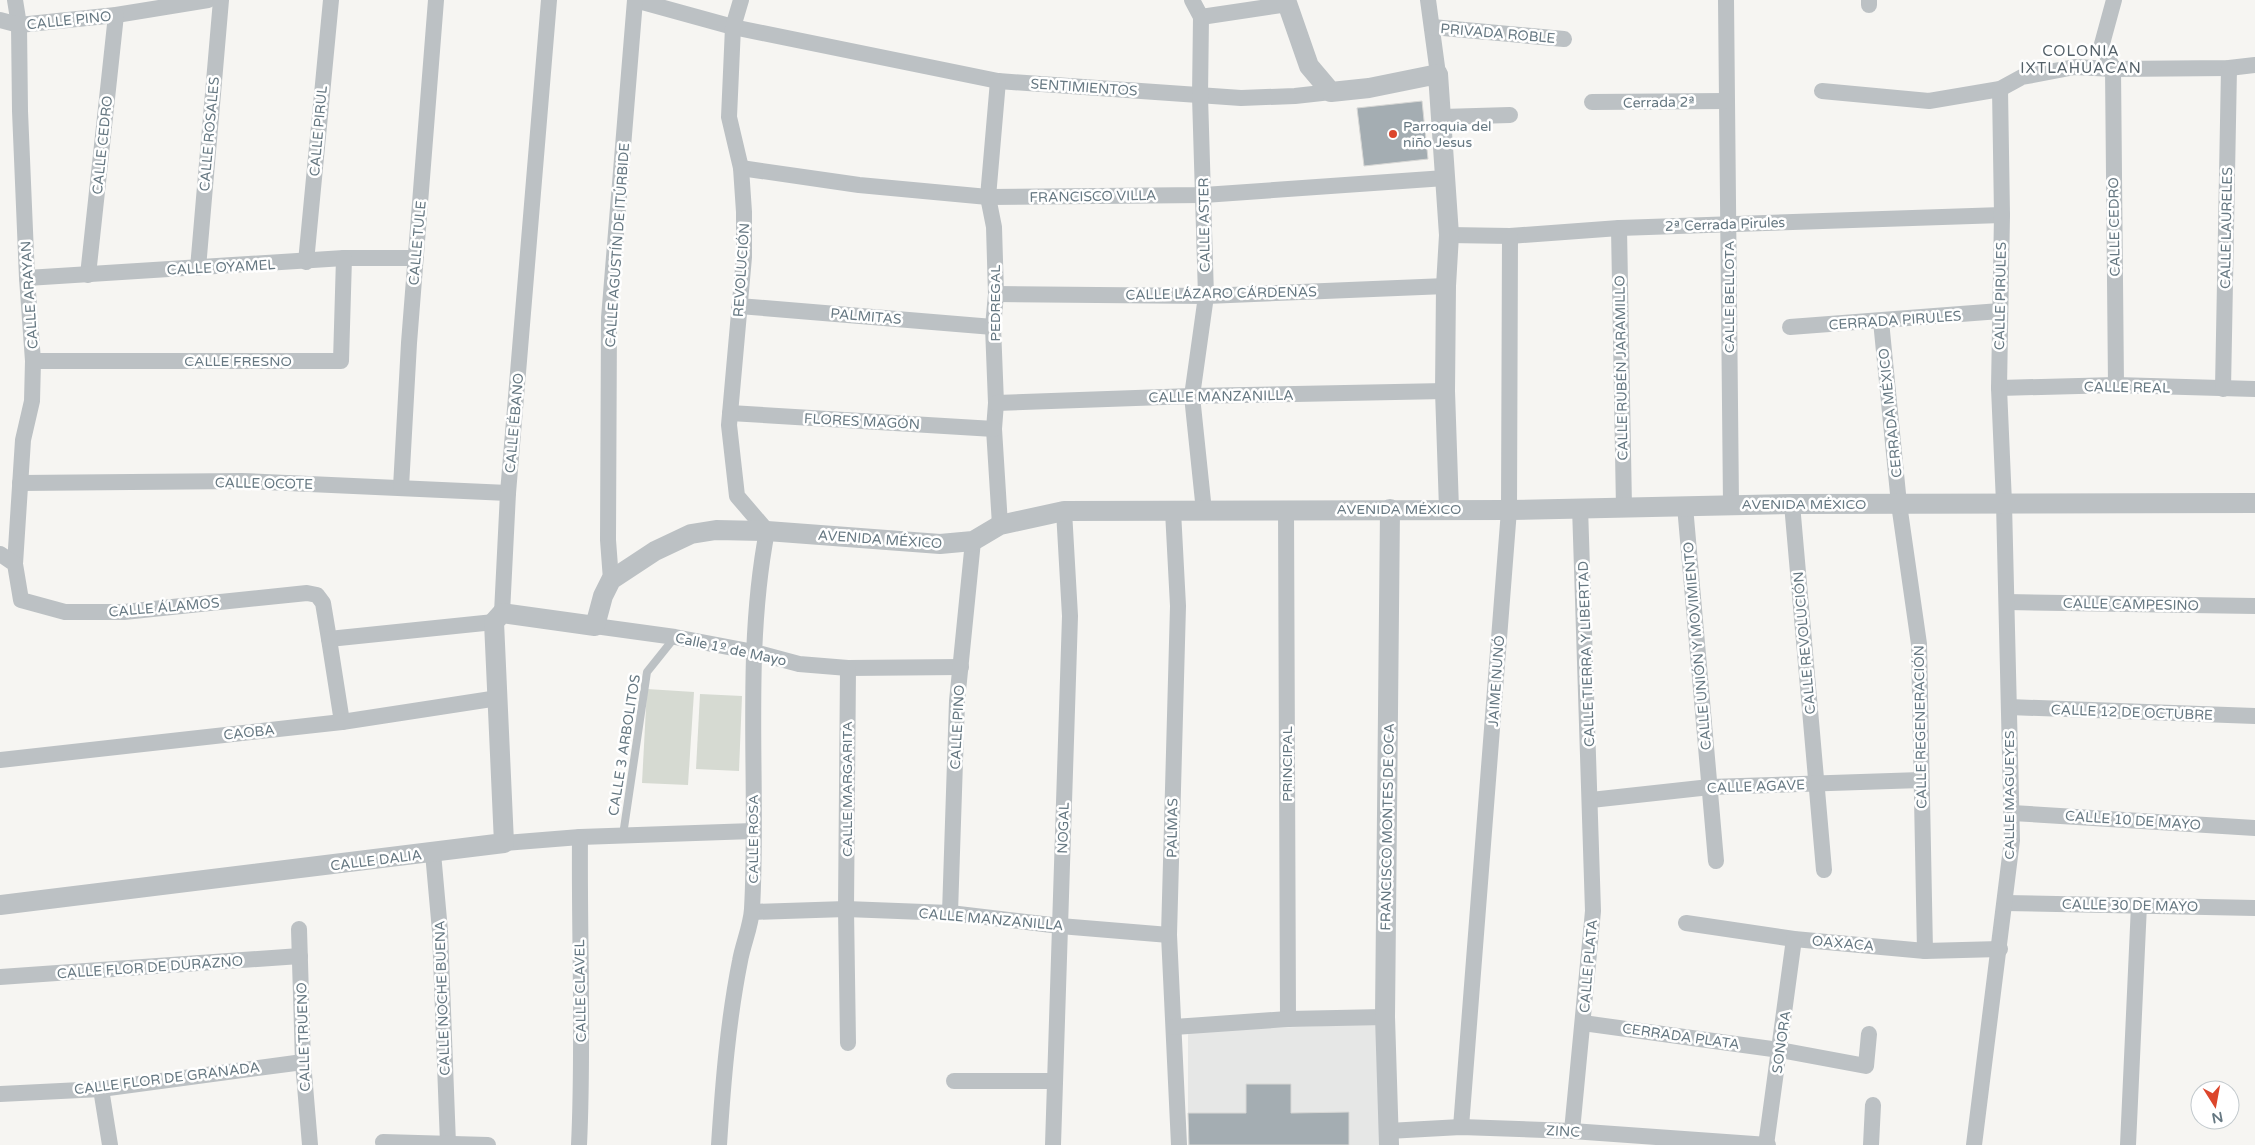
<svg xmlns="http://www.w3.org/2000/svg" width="2255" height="1145" viewBox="0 0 2255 1145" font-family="'Varela Round',sans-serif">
	<rect width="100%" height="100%" fill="#f6f5f2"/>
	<polygon fill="#e6e7e6" points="1377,1024 1382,1145 1188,1145 1188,1031"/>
	<g fill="#d6dad2">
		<polygon points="647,689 694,692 688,785 642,783"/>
		<polygon points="700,694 742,696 739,771 696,769"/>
	</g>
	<g fill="#a4adb2" stroke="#d7d7d5">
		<polygon points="1422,101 1428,159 1364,166 1357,108"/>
		<polygon points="1246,1084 1291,1084 1291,1113 1349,1112 1349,1145 1189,1145 1188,1113 1246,1113"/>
	</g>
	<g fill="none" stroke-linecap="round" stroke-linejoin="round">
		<polyline stroke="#bcc1c4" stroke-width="8" points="623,835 647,672 675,637"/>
		<g stroke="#bcc1c4" stroke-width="16">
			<polyline points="15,0 19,25 20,111 27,278 33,361 32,401 23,440 15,564"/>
			<polyline points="635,0 733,27 998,81 1241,98 1295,96 1331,92"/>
			<polyline points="1192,0 1201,17 1200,96 1206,296 1192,396 1204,511"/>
			<polyline points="1428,0 1438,74"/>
			<polyline points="1726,0 1731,505"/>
			<polyline points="2114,0 2102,44 2113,69 2116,385"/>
			<polyline points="1869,5 1869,0"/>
			<polyline points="1201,17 1288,4"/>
			<polyline points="0,20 19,25 116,15 208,0"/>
			<polyline points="1432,27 1564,39"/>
			<polyline points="998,81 988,197 994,227 996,294 993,327 996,403 994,429 1000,525"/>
			<polyline points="1822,91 1929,101 2000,89 2022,77 2075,67 2113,69 2229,68 2255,65"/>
			<polyline points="1592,102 1725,101"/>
			<polyline points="1442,117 1510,115"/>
			<polyline points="741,168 859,185 988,197 1204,195 1445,178"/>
			<polyline points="1619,228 1624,508"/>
			<polyline points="1449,235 1510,236 1619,228 2002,215"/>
			<polyline points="306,262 331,0"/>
			<polyline points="198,268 221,0"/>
			<polyline points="88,275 116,15"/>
			<polyline points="27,278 344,258 415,258"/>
			<polyline points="996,294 1206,296 1446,286"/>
			<polyline points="739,306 993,327"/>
			<polyline points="1881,321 1899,504 1919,644 1925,951"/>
			<polyline points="1790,327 2000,311"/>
			<polyline points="33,361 341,361 344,258"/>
			<polyline points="1999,388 2116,385 2255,389"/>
			<polyline points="2223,389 2229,68"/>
			<polyline points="996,403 1192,396 1445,391"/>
			<polyline points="730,413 994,429"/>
			<polyline points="20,483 242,481 508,493"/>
			<polyline points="401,487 409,343 436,0"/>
			<polyline points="1792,504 1824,870"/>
			<polyline points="1685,506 1716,861"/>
			<polyline points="1286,509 1288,1019"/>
			<polyline points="1173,511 1178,606 1169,935 1179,1145"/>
			<polyline points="0,554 15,564 21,600 65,612 124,612 307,593 317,595 323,603 329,639 494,622"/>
			<polyline points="611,580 608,540 609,318 635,0"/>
			<polyline points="2007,602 2255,606"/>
			<polyline points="502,613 508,493 549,0"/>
			<polyline points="595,626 675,637 754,652 799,664 848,668 961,667"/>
			<polyline points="329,639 342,722"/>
			<polyline points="2009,707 2255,716"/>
			<polyline points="0,760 342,722 498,698"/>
			<polyline points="1591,800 1710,787 1921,780"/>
			<polyline points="2012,813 2255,828"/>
			<polyline points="504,843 580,837 753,831"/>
			<polyline points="433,853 440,931 448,1144"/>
			<polyline points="2005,903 2255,908"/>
			<polyline points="752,912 846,909 950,913 1060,926 1169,935"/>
			<polyline points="950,913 957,701 973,541"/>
			<polyline points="1686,923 1794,939 1925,951 2000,949"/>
			<polyline points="299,929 303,1062 310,1145"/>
			<polyline points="0,977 300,956"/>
			<polyline points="1583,1023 1780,1050 1866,1066 1869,1034"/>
			<polyline points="1174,1027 1288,1019 1385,1017"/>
			<polyline points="848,1043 846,909 848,668"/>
			<polyline points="954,1081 1055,1081"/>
			<polyline points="101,1089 110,1145"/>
			<polyline points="0,1094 101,1089 303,1062"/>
			<polyline points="1461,1127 1509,510 1510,236"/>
			<polyline points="1388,1131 1461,1127 1572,1131 1768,1145"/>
			<polyline points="1572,1131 1593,911 1580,507"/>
			<polyline points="383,1142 488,1145"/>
			<path d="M579 1145C584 1042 579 940 580 837"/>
			<path d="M719 1145C723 1083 728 1021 740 961 743 944 751 926 752 909 759 784 743 656 767 531L737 496 729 425 744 257V212L741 168 729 117 733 27 741 0"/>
			<polyline points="1053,1145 1070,616 1064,511"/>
			<polyline points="1766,1145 1794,939"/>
			<polyline points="1871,1145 1873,1105"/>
			<polyline points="1974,1145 2012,840 2004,503 1999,388 2002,215 2000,89"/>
			<polyline points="2128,1145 2139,905"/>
		</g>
		<g stroke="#bcc1c4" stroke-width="20">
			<polyline points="1286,0 1309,66 1331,92 1369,88 1438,74 1449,235 1446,286 1445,391 1449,509"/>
			<polyline points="0,905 504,843 494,622 502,613 595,626 603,596 611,580 655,551 691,534 716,530 767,531 940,544 973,541 1000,525 1064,511 1509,510 1792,504 2255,503"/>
			<polyline points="1389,1145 1385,1017 1390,509"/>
		</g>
	</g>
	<circle fill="#dc462c" stroke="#fff" stroke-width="2" cx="1393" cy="134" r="5"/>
	<g text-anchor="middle" stroke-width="5" stroke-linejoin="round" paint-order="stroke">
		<g font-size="14" fill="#667882" stroke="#fff">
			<text transform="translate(69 20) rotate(-6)" y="5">CALLE PINO</text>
			<text transform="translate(1498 33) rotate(5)" y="5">PRIVADA ROBLE</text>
			<text transform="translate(1084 87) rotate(4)" y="5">SENTIMIENTOS</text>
			<text transform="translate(1659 102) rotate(-1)" y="5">Cerrada 2ª</text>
			<text transform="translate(318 131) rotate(-85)" y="5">CALLE PIRUL</text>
			<text transform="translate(209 134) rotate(-85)" y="5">CALLE ROSALES</text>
			<text transform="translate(102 145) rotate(-84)" y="5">CALLE CEDRO</text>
			<text transform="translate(1093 196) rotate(-1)" y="5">FRANCISCO VILLA</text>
			<text transform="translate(1725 224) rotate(-2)" y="5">2ª Cerrada Pirules</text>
			<text transform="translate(1204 225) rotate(-91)" y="5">CALLE ASTER</text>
			<text transform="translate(2114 227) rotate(-91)" y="5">CALLE CEDRO</text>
			<text transform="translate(2226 228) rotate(-89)" y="5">CALLE LAURELES</text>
			<text transform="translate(417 243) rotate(-85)" y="5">CALLE TULE</text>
			<text transform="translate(617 245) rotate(-86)" y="5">CALLE AGUSTÍN DE ITÚRBIDE</text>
			<text transform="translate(221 267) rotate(-3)" y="5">CALLE OYAMEL</text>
			<text transform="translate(741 270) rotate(-86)" y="5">REVOLUCIÓN</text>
			<text transform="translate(1221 293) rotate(-1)" y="5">CALLE LÁZARO CÁRDENAS</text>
			<text transform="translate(29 295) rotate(-94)" y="5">CALLE ARAYAN</text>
			<text transform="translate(2000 296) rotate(-89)" y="5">CALLE PIRULES</text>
			<text transform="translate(1729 297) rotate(-90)" y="5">CALLE BELLOTA</text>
			<text transform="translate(995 303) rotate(-90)" y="5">PEDREGAL</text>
			<text transform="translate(866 316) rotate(5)" y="5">PALMITAS</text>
			<text transform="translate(1895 320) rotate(-4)" y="5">CERRADA PIRULES</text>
			<text x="238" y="366">CALLE FRESNO</text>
			<text transform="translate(1621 368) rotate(-91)" y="5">CALLE RUBÉN JARAMILLO</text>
			<text transform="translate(2127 387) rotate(1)" y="5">CALLE REAL</text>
			<text transform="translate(1221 396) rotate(-1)" y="5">CALLE MANZANILLA</text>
			<text transform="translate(1890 413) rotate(-96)" y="5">CERRADA MÉXICO</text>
			<text transform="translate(862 421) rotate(3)" y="5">FLORES MAGÓN</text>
			<text transform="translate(514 423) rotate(-85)" y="5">CALLE ÉBANO</text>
			<text transform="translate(264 483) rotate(1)" y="5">CALLE OCOTE</text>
			<text x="1804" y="509">AVENIDA MÉXICO</text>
			<text x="1399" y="514">AVENIDA MÉXICO</text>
			<text transform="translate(880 539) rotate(4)" y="5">AVENIDA MÉXICO</text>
			<text transform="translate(2131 604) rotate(1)" y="5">CALLE CAMPESINO</text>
			<text transform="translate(164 607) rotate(-5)" y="5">CALLE ÁLAMOS</text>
			<text transform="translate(1804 643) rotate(-95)" y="5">CALLE REVOLUCIÓN</text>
			<text transform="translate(1697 646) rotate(-95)" y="5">CALLE UNIÓN Y MOVIMIENTO</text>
			<text transform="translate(731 649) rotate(12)" y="5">Calle 1º de Mayo</text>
			<text transform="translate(1586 654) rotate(-92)" y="5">CALLE TIERRA Y LIBERTAD</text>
			<text transform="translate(1496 681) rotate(-86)" y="5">JAIME NUNÓ</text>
			<text transform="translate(2132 712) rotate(2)" y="5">CALLE 12 DE OCTUBRE</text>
			<text transform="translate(957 727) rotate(-87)" y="5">CALLE PINO</text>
			<text transform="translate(1920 727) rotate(-91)" y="5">CALLE REGENERACIÓN</text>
			<text transform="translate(249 732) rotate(-6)" y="5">CAOBA</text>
			<text transform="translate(624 745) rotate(-81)" y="5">CALLE 3 ARBOLITOS</text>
			<text transform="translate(1287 764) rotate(-90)" y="5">PRINCIPAL</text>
			<text transform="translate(1756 786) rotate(-2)" y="5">CALLE AGAVE</text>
			<text transform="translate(847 789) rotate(-90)" y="5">CALLE MARGARITA</text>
			<text transform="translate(2009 795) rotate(-90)" y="5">CALLE MAGUEYES</text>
			<text transform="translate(2133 820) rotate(4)" y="5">CALLE 10 DE MAYO</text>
			<text transform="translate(1387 827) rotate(-89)" y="5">FRANCISCO MONTES DE OCA</text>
			<text transform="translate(1063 828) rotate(-88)" y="5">NOGAL</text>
			<text transform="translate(1172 828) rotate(-89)" y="5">PALMAS</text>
			<text transform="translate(753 839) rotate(-90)" y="5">CALLE ROSA</text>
			<text transform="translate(376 860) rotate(-7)" y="5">CALLE DALIA</text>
			<text transform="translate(2130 905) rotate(1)" y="5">CALLE 30 DE MAYO</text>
			<text transform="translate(991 919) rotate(5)" y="5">CALLE MANZANILLA</text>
			<text transform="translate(1843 943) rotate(5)" y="5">OAXACA</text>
			<text transform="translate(1588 966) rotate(-85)" y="5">CALLE PLATA</text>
			<text transform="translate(150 967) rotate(-4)" y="5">CALLE FLOR DE DURAZNO</text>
			<text transform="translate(580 991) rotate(-91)" y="5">CALLE CLAVEL</text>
			<text transform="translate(442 998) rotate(-92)" y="5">CALLE NOCHE BUENA</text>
			<text transform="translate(1681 1036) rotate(8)" y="5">CERRADA PLATA</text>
			<text transform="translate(303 1037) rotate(-92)" y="5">CALLE TRUENO</text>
			<text transform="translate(1781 1042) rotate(-82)" y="5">SONORA</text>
			<text transform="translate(167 1078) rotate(-7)" y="5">CALLE FLOR DE GRANADA</text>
			<text transform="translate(1563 1131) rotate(3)" y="5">ZINC</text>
		</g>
		<g font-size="14" fill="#667882" stroke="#fff" text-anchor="start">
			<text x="1403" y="131">Parroquia del<tspan x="1403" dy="16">niño Jesus</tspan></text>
		</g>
		<g font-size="15" letter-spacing="1" fill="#536068" stroke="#fff">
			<text x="2081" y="56">COLONIA<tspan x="2081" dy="17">IXTLAHUACAN</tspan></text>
		</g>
	</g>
	<g transform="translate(2215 1105) rotate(169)"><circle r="24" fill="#ffffff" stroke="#c2c9cd"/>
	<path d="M0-4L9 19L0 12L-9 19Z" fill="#dc462c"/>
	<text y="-8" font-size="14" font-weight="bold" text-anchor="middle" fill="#667882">N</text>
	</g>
</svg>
